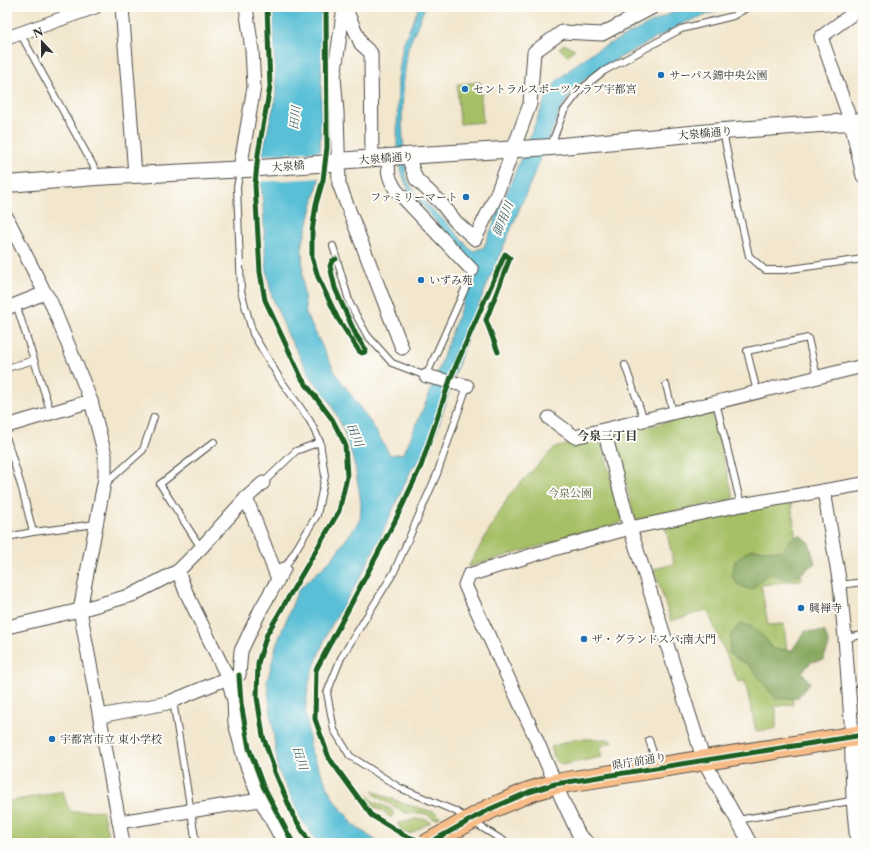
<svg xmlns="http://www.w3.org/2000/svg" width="870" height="850" viewBox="0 0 870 850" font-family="'Libre Caslon Text','Noto Serif JP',serif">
	<rect width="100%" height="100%" fill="#fdfcf7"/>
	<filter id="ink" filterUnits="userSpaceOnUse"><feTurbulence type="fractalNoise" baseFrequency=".025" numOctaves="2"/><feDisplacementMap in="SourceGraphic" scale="8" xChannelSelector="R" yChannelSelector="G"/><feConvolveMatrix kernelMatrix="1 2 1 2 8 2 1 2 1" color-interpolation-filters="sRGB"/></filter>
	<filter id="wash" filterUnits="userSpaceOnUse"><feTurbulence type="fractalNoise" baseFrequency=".012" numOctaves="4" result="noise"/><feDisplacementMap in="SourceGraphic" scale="16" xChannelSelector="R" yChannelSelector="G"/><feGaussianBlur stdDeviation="0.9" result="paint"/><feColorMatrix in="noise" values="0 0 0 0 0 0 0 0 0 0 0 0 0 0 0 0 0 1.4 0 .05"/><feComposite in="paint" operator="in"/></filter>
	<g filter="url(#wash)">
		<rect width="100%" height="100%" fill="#f2e6cd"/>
		<g fill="#a6c066" stroke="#687648">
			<polygon points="564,44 575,49 567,56 559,48"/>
			<polygon points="480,82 483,122 460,124 457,84"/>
			<polygon points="712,411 734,499 635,520 614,435"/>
			<polygon points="600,437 623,522 468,567 510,494 554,448"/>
			<polygon points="791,502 801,580 761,585 768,625 784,624 793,704 774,707 776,709 776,729 756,731 745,681 738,682 707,610 671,621 654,569 674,564 665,526"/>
			<polygon points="577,739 607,739 613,742 601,746 602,757 562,765 555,760 551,747"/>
			<polygon points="356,789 365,792 374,802 391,809 394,813 391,818 383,811 368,805"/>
			<path d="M373 790 384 796 393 799 404 804 435 812 440 817 438 818 434 819C431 817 428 815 426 814 419 812 413 814 406 813 403 812 377 797 375 795 375 794 373 791 373 790Z"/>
			<polygon points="63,791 67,805 72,812 102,810 110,843 7,843 7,802"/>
			<path d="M414 819C419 819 427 818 431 822L410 834 401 831 397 823 406 822Z"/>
		</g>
		<g fill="#84a65b" stroke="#586843">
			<polygon points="800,535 809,543 815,563 805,571 788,579 769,573 751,590 737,584 732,576 735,561 751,549 782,551 791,539"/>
			<polygon points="741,623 754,628 766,639 772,649 792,650 805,631 825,632 829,646 823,660 811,662 802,672 810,683 797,698 776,699 748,664 737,659 729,653 731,635"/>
		</g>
		<path fill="#58bfd6" stroke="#427580" d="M274 7H322L321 126 319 180 302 246 303 285 306 314 336 374 373 426 390 455 404 453 429 395 474 272 469 261 407 187 401 171 397 148 398 78 403 44 419 7H425L408 48 403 85 402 124 406 176C411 193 436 212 449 225 456 233 463 241 470 249L474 251 484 247 545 100 556 82 574 66 593 52 683 7H726L723 9 684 23 597 70 575 87 560 111 538 165 474 316 431 448 411 470 381 536 360 578 328 631 310 677 305 710 311 751 333 798 354 825 379 843H318L301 819 278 770 267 682 276 646 298 590 331 560 360 520 361 503 355 466 343 428 329 400 311 377 288 335 272 297 266 268 263 205 261 185 263 150 269 124 276 97 273 10Z"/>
		<polygon fill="#f2e6cd" points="322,151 321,178 259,182 261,155"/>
	</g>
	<g filter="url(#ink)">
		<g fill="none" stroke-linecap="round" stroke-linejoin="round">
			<defs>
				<g id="service">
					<polyline points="20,33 95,169 96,176"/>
					<polyline points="723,131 738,208 749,256 765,270 784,270 863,259"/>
					<polyline points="551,145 564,111 581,89 604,71 681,29 733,16 748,7"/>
					<polyline points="240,171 237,187 241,291 253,334 280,379 310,421 320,442 325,476 317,515 284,569"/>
					<polyline points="333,246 350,304 367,335 392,363 426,376 469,280 472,270"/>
					<polyline points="16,304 51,413"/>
					<polyline points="625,365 644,420"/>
					<polyline points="7,368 34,360"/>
					<polyline points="666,385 673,412"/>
					<polyline points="467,386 437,474 394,572 341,658 327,693 334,730 350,756 400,788 455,811 507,843"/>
					<polyline points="757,392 747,351 808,338 817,377"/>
					<polyline points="716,402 741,505"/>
					<polyline points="7,440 22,489 33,532"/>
					<polyline points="106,483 143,450 154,417"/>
					<polyline points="263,483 296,451 320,442"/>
					<polyline points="7,537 33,532 96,524"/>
					<polyline points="201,548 160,484 214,442"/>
					<polyline points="840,585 863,582"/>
					<polyline points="845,638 863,635"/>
					<polyline points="173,701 196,843"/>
					<polyline points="649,740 657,765"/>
					<polyline points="737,820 863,799"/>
				</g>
				<g id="minor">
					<polyline points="122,7 135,174"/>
					<polyline points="344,7 334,77 337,112 339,184 402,348"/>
					<polyline points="862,7 821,37 851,122 863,176"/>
					<polyline points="348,14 361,44 371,53 372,158"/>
					<polyline points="7,38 95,7"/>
					<polyline points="408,156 416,179 441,203 456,222 475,239 496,196 530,104 534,52 562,32 602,34 653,7"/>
					<path d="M388 157C388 173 388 177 396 190L472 270"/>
					<polyline points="240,169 254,87 252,50 246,7"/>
					<polyline points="7,218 45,293 50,300 91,401 105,455 105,478 80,610 123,843"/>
					<polyline points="7,308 45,293"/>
					<polyline points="426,376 467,386"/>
					<polyline points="549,418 575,437 863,366"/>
					<polyline points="7,426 91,401"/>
					<polyline points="604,430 630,528 704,761 750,843"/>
					<polyline points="824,491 840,585 845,638 851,721 853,800 857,843"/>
					<polyline points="246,498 278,579"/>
					<polyline points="178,571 186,592 228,678 234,701 235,723 244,758 258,795 278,832 286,843"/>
					<polyline points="7,627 80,610 132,595 178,571 201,548 246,498 263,483"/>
					<polyline points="239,675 241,651 261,609 284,569"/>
					<polyline points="100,716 167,703 228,678"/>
					<polyline points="119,822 260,800"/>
					<polyline points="588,843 579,835 562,799 534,734 465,585 469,575 536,554 630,528 741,505 863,484"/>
				</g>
				<polyline id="tertiary" points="7,184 96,177 246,169 331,163 338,161 388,157 551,147 723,131 863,121"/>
				<polyline id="primary" points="429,843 490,809 529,792 555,784 863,735"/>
			</defs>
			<use href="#service" stroke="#494743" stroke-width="8"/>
			<use href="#minor" stroke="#494743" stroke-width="15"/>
			<use href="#tertiary" stroke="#494743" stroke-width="18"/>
			<use href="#primary" stroke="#494743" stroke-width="22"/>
			<use href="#service" stroke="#fff" stroke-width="6"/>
			<use href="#minor" stroke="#fff" stroke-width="13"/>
			<use href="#tertiary" stroke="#fff" stroke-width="16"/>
			<use href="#primary" stroke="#f7bd88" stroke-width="20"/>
			<defs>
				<g id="cycleway">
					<polyline points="267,7 270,87 258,154 255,185 260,272 265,300 302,379 332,419 345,444 347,477 339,511 267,634 258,663 257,697 263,736 275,772 293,815 310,843"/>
					<polyline points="326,7 327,147 323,180 316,204 312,232 312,257 318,277 327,296 338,319 359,351 362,353 365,352 366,350 356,335 341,302 335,288 330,266 332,261 336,259"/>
					<polyline points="239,675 241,703 249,748 263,786 293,843"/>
					<polyline points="425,843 404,835 371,815 329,758 315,719 316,670 395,521 421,466 451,377 505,254 510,258 486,320 498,352"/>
					<polyline points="429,843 490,809 529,792 555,784 863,735"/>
				</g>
			</defs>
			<use href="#cycleway" stroke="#fdfcf7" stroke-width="8"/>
			<use href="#cycleway" stroke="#1b5e20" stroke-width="5"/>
		</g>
	</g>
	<g fill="#1f6fb2" stroke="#fdfcf7" stroke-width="1.5">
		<circle cx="661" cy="75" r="4"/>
		<circle cx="465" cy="89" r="4"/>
		<circle cx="466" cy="197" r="4"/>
		<circle cx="421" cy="280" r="4"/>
		<circle cx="801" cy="608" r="4"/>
		<circle cx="584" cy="639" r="4"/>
		<circle cx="52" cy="739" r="4"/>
	</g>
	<g text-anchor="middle" stroke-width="4" stroke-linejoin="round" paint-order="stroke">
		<g font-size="11" fill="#2b2b2b" stroke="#fdfcf7" text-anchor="start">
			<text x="669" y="79">サーパス錦中央公園</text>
			<text x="473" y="93">セントラルスポーツクラブ宇都宮</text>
			<text x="458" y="201" text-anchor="end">ファミリーマート</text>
			<text x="429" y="284">いずみ苑</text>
			<text x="809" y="612">興禅寺</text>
			<text x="592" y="643">ザ・グランドスパ;南大門</text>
			<text x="60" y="743">宇都宮市立 東小学校</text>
		</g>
		<g font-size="11" fill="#2b2b2b" stroke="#fdfcf7">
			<text transform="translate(705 133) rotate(-5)" y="4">大泉橋通り</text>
			<text transform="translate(386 158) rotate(-4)" y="4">大泉橋通り</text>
			<text transform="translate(288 166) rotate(-4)" y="4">大泉橋</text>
			<text transform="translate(639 761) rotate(-9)" y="4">県庁前通り</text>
		</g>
		<g font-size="11" fill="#565f40" stroke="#fdfcf7">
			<text x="570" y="497">今泉公園</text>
		</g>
		<g font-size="12" font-style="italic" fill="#3b5f67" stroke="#fdfcf7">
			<text transform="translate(295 118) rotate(-84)" y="4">田川</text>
			<text transform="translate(503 219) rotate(-68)" y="4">御用川</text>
			<text transform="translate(355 435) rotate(68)" y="4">田川</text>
			<text transform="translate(300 758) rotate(73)" y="4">田川</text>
		</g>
		<g font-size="12" font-weight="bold" fill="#2b2b2b" stroke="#fdfcf7">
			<text x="607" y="440">今泉三丁目</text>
		</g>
	</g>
	<rect width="870" height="850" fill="none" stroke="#fdfcf7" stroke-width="24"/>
	<g transform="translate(42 42) rotate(338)" stroke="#fdfcf7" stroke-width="3" paint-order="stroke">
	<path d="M0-3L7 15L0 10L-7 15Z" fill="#2b2b2b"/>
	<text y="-6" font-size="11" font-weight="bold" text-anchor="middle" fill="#2b2b2b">N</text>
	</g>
</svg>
